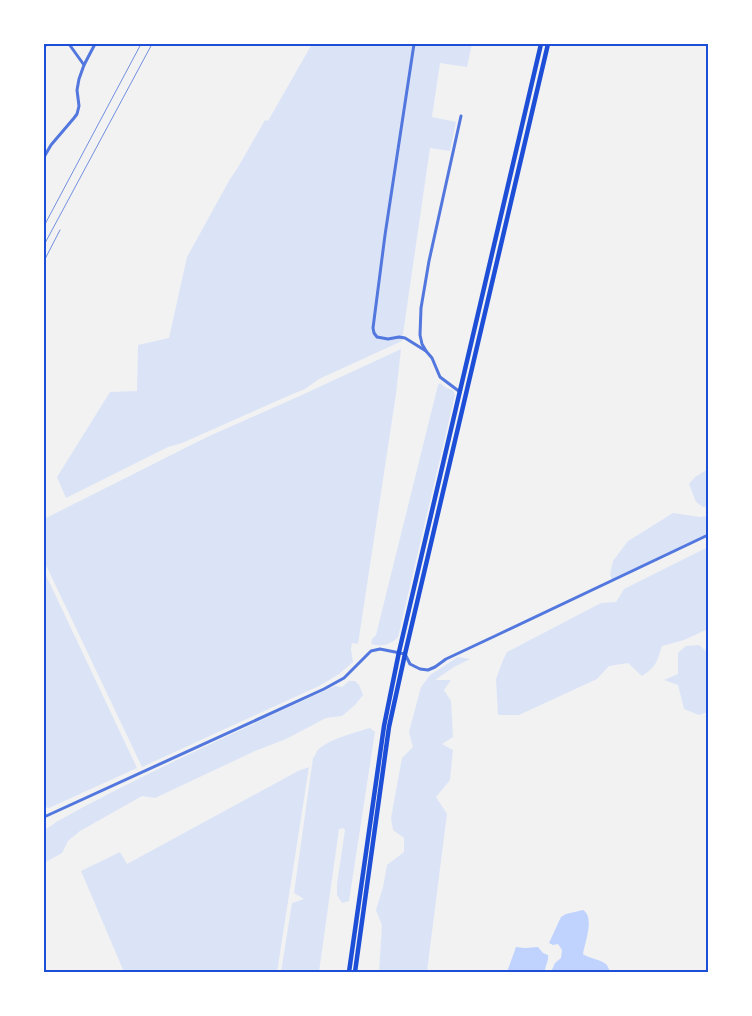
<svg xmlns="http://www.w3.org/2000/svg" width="752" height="1016" viewBox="0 0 752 1016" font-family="'Alegreya Sans',sans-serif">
	<rect width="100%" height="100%" fill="#f2f2f2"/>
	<g fill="#dbe4f7">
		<polygon points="312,44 472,44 467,67 440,63 432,117 456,122 450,151 430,148 402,341 319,379 305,389 288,396 182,443 168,447 66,498 57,477 110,392 137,391 138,345 169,338 187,257 230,179 237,169 265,120 268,121"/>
		<polygon points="401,349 396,394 358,644 352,643 351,649 353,662 339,674 321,685 142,767 44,561 44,519 207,437 304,394"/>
		<path d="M440 383 446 388 453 390 455 395 398 637C390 645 382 647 371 644L372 639 376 635 438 385Z"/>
		<polygon points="708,469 708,506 703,507 696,502 689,484 695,477"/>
		<polygon points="673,513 700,517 708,516 708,535 612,580 610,574 613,561 628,541"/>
		<path d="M708 547V629L684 640 662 646C657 662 656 667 642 676L628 663 609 666 597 679 519 715H498L496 679 503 660 507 652 601 603 616 602 624 589Z"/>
		<polygon points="44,571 137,768 49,808 44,807"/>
		<polygon points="699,645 708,653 708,712 699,715 684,709 678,685 664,680 678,674 678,653 686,646"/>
		<polygon points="458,657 470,659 454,667 435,680 451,680 444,690 451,701 453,737 442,744 453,750 450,780 436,797 447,814 427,971 422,972 379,972 382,925 376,910 383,887 387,865 404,852 404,838 393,830 391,818 402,758 413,747 409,732 421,687 430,675"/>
		<path d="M349 681H355L359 685 363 695 355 705 342 716 326 718 286 739 255 751 155 798 142 796 80 831 68 841 62 853 44 863V830L51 826 56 822C146 772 241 730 335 686L342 687Z"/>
		<path d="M370 728 375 732 349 901 342 903 337 895V884L345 830 343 828 339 829 319 972H281L292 903 304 899 294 893 313 758C315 756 316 753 317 751 326 740 356 732 370 728Z"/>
		<polygon points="309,767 277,972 124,972 81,871 120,852 127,864 298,771"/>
	</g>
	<g fill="#bfd3fe">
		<path d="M583 910C595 917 585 942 583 954 590 959 601 959 607 965 607 965 610 972 611 972H551L555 963 561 958 562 950 558 944 553 945 549 943 561 917 566 914Z"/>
		<path d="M516 947 525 948 538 947 543 953 548 955C549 961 545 965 545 972H507Z"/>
	</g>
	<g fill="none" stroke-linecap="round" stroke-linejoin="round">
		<g stroke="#5277de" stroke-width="3">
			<polyline points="414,44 385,235 373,328 374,333 377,337 388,339 399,337 405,338 426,351 432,358 440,377 460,392"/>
			<polyline points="44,46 48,44"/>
			<polyline points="84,65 95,44"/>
			<polyline points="44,157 51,145 74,118 77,114 79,106 77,90 79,79 84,65 69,44"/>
			<polyline points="426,351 422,344 420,335 421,308 429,261 461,116"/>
			<polyline points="44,817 324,689 344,678 371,651 380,649 405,654 410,664 420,669 428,670 435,667 446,659 495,636 708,535"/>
		</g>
		<g stroke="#1d4ed8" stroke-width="4.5">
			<polyline points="349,972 384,726 399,652 541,44"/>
			<polyline points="355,972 389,727 405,654 548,44"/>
		</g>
		<g stroke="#7290e2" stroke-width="1">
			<polyline points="44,226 141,44"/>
			<polyline points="44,245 152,44"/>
			<polyline points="44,261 60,230"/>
		</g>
	</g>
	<rect width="752" height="1016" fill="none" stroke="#ffffff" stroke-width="90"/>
	<rect x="45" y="45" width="662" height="926" fill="none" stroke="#1d4ed8" stroke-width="2"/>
</svg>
